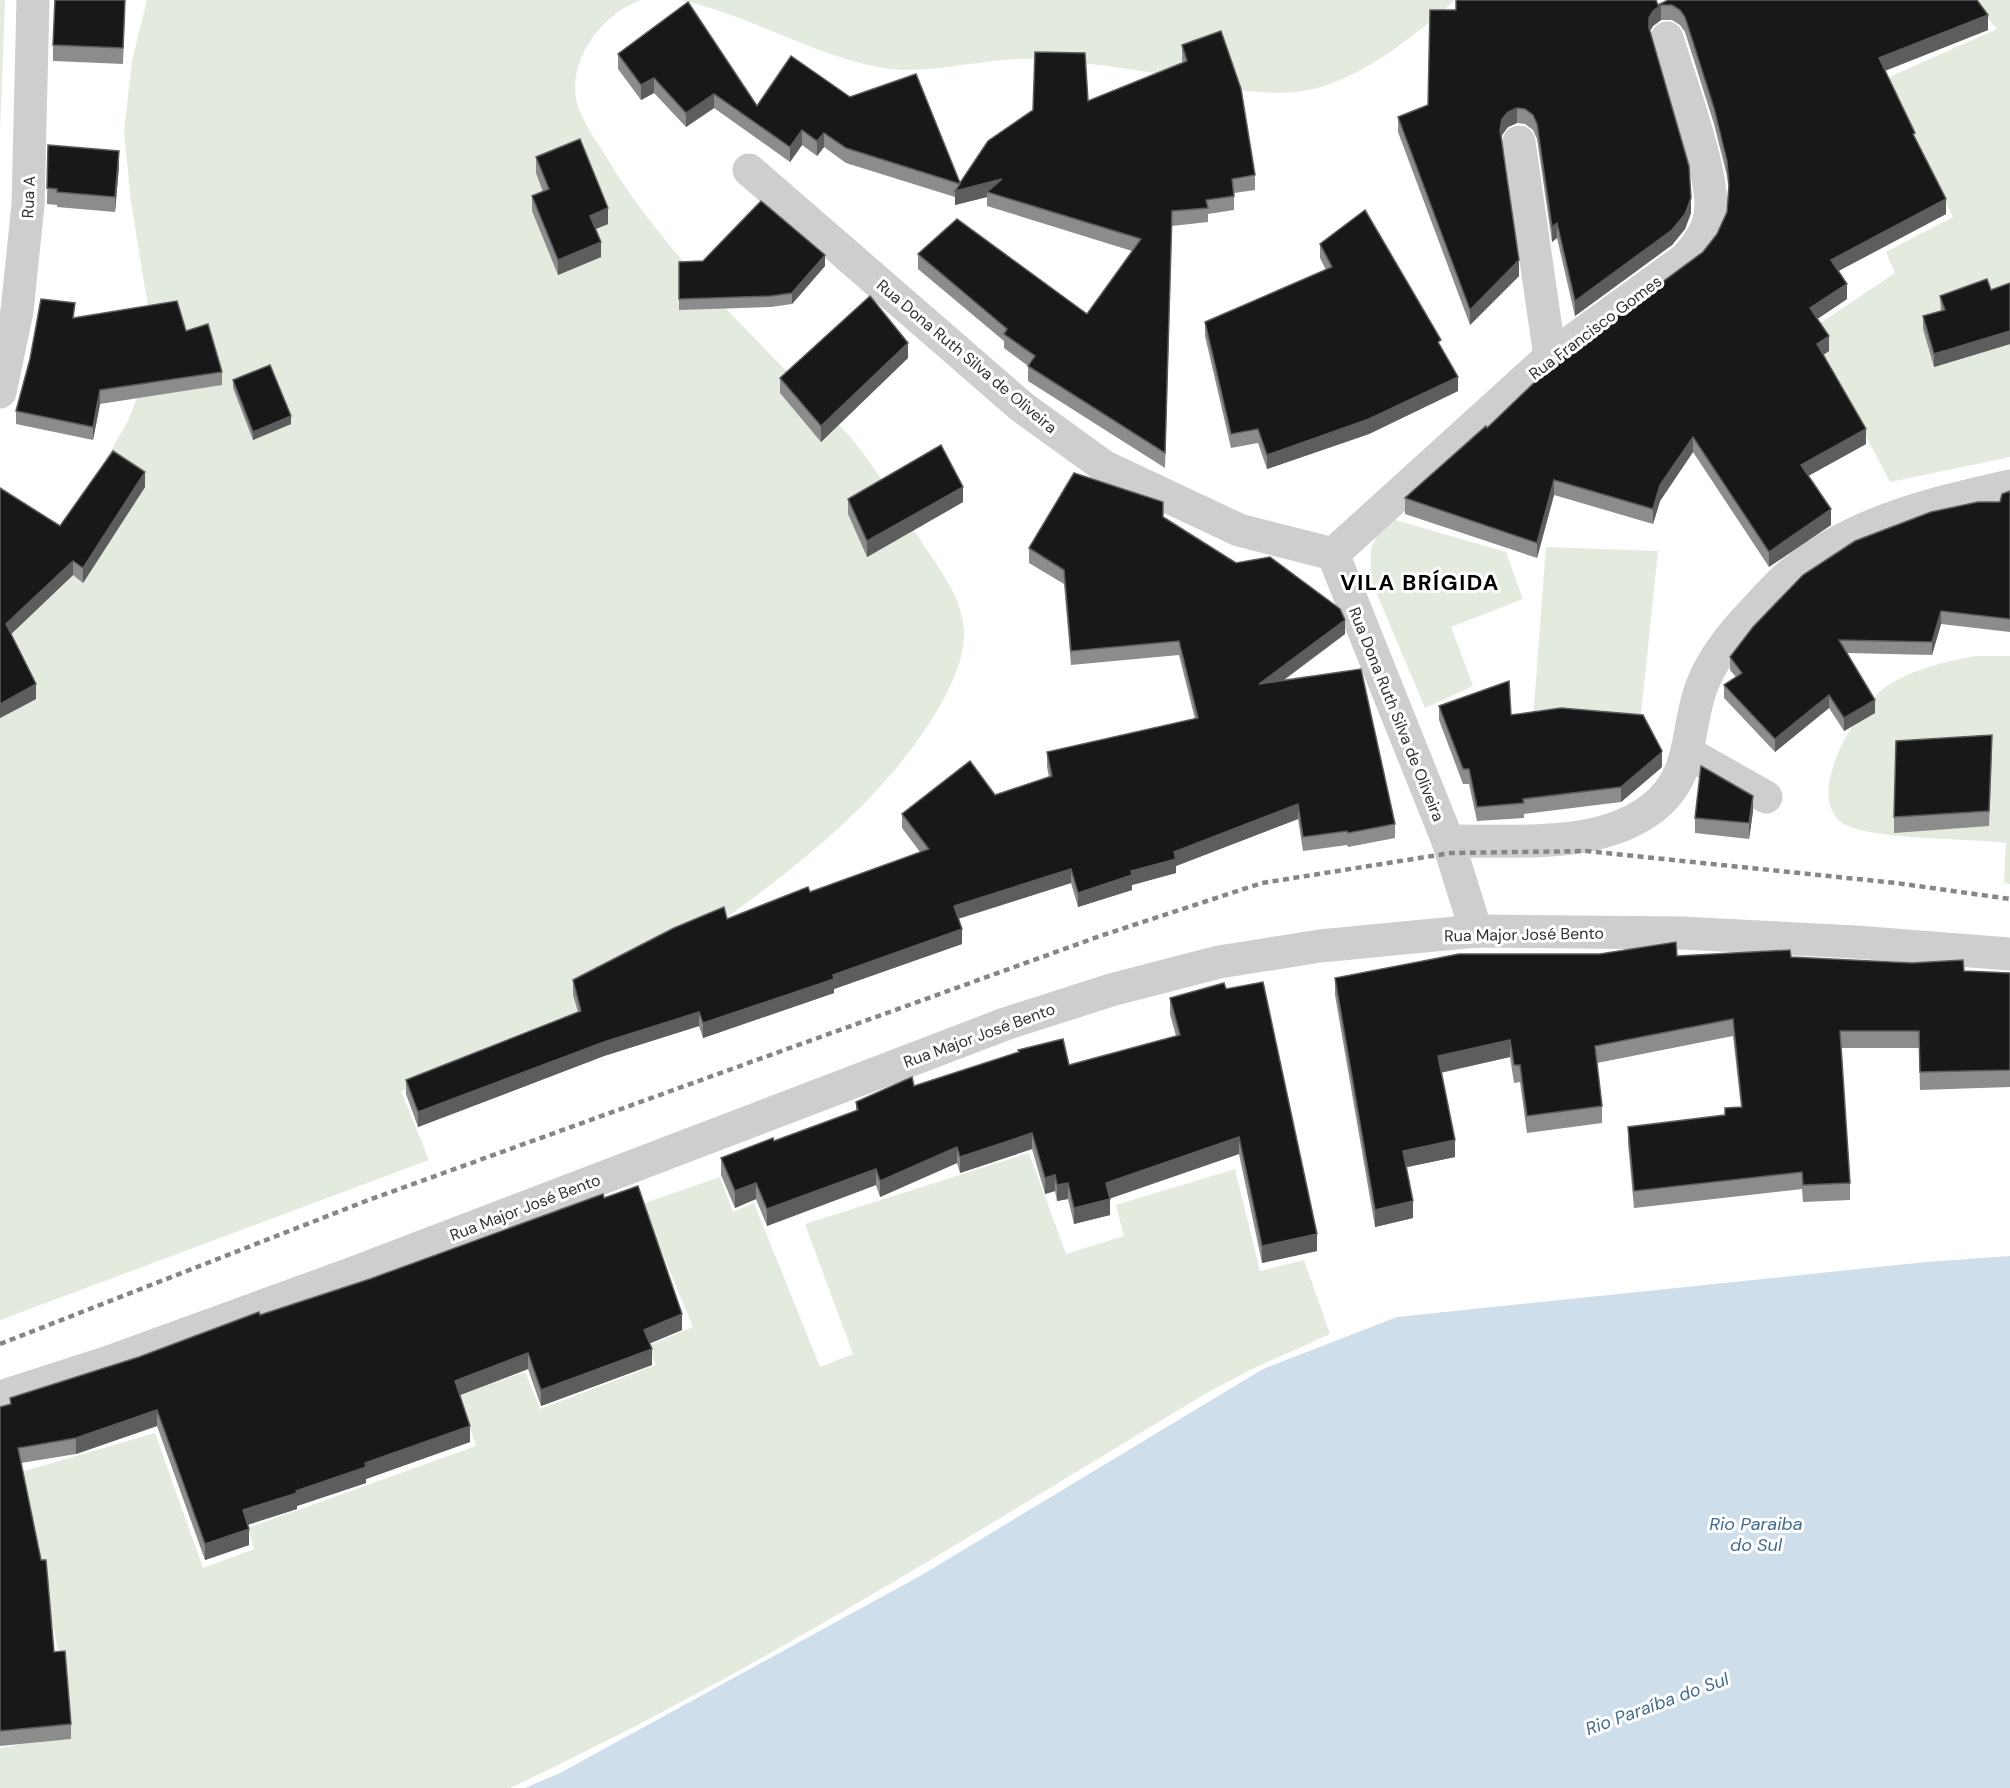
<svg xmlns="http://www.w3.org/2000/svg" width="2010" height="1788" viewBox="0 0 2010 1788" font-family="'DM Sans',sans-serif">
	<rect width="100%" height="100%" fill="#fff"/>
	<g fill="#e3eade">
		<polygon points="0,0 5,0 0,132"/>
		<path d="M147 0H641C603 13 566 61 577 103 583 123 596 140 607 158 668 260 760 341 841 427 872 460 896 502 921 541 939 569 962 596 964 631 965 656 953 682 941 704 892 789 818 850 741 907 683 950 623 992 559 1026 511 1051 452 1070 401 1091L429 1160 0 1320V609L83 499 128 421 140 390 148 307 131 202 124 132 132 61Z"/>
		<path d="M681 0H1455C1418 33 1375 68 1327 85 1276 103 1222 86 1171 76 1126 68 1078 61 1032 59 981 57 929 77 878 67 810 54 749 15 681 0Z"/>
		<polygon points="1973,0 2010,0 2010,457 1890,482 1810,330 1895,273 1886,252 1953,217 1885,79 1997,29"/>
		<polygon points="1385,517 1506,552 1523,599 1451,627 1473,686 1425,708 1371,580 1371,549"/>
		<polygon points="1546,547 1658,551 1640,724 1533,719"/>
		<path d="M1976 656H2010V884L2004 883 2006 843C1969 838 1871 840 1844 824 1800 797 1860 702 1890 684 1916 668 1947 661 1976 656Z"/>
		<path d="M1029 1153 1066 1254 1124 1236 1116 1205 1235 1169 1260 1271 1304 1260 1330 1334 1252 1369 1205 1394C977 1531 752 1675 510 1788H0V1748L71 1735 57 1645 21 1472 155 1433 203 1568 254 1549 248 1528 476 1446 459 1395 525 1372 540 1409 656 1365 648 1346 693 1327 642 1204 720 1177 733 1212 754 1203 820 1367 853 1354 805 1224Z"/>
	</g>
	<polygon fill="#cfdeeb" points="2010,1256 2010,1788 525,1788 560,1773 920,1576 1263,1369 1397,1317 1926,1262"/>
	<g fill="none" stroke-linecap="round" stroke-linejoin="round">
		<g stroke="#cecece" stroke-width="33">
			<polyline points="1519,142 1550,357"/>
			<polyline points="749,170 1022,407 1105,467 1239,530 1333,554 1448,841 1476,931"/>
			<polyline points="0,392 17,311 28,205 33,0"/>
			<path d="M1333 554 1550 357 1685 259C1696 247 1707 233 1710 216 1717 179 1679 79 1667 38"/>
			<polyline points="1688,753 1766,797"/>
			<path d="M1448 841C1512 840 1595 850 1650 810 1695 777 1685 733 1701 688 1712 658 1733 633 1755 610 1768 596 1781 580 1797 569 1859 520 1935 503 2010 486"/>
		</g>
		<polyline stroke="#cecece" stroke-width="33" points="0,1397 106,1363 348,1275 1005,1024 1111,990 1219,962 1320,946 1476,931 1682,933 1856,942 2010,954"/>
		<polyline stroke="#868686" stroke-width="4.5" stroke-dasharray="6 4.5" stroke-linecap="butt" points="0,1344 366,1201 1103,935 1262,883 1451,853 1586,851 1896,883 2010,899"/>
	</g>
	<g fill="#8c8c8c">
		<polygon points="1668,0 1988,30 1885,71 1915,139 1946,214 1838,271 1847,299 1817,319 1829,351 1823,355 1866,444 1808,476 1831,525 1769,567 1693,452 1660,501 1653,524 1554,495 1537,558 1405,514 1405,498 1487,428 1703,252 1717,234 1727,212 1729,193 1727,176 1714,124 1685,32 1680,25 1672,20 1661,20 1653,26 1650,31 1691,213 1685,229 1672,245 1575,316 1557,238 1552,242 1537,139 1533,130 1525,124 1517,123 1508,127 1502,135 1502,137 1519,276 1470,325 1398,132 1398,117 1428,105 1456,10 1658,5"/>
		<polygon points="125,10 123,64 53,61 53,45"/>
		<polygon points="1182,45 1255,175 1255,190 1234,193 1234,210 1208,214 1208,222 1172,226 1165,468 1028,381 1028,366 1004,348 1004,341 918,269 918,254 1087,314 1132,251 987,206 987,197 955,205 955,197 846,163 824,147 817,156 802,145 790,162 714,108 686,127 654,93 641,100 618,69 618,54 757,106 960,183 1088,101 1183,63 1182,60"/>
		<polygon points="48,145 119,166 115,212 57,207 57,205 47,204"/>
		<polygon points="536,157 608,224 596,229 601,257 558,275 532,211 532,196 543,192 536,173"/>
		<polygon points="1320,244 1441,347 1458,391 1369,434 1267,469 1258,443 1231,448 1205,336 1205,322 1326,270 1320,258"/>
		<polygon points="679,262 825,266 792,304 771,307 679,310"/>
		<polygon points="2010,283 2010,344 1934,367 1923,329 1923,316 1941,311 1940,296 1991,290"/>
		<polygon points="75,318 186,331 222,372 222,385 100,404 93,440 16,424 16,411"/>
		<polygon points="908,358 821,442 780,393 780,378"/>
		<polygon points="233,380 291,424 253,440 233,388"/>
		<polygon points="145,487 83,583 73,575 11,634 36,699 0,718 0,488 60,526"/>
		<polygon points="2010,491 2010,632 1941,624 1932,655 1847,653 1875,713 1844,731 1829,708 1775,752 1724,698 1724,685 1736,677 1730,670 1730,657 2000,502"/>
		<polygon points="848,499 963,502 867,557 848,514"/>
		<polygon points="1163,517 1345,634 1283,681 1395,824 1395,838 1348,847 1347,845 1303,851 1298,819 1176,866 1176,873 1132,885 1132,890 1078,907 1071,883 958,919 962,944 834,989 834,993 703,1038 699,1026 604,1056 418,1127 406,1094 406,1080 578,1012 573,995 573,980 727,919 810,892 920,852 902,828 902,814 995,795 1049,777 1047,767 1047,752 1195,719 1179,655 1071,665 1064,584 1029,563 1029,548"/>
		<polygon points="1439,706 1511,715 1662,766 1661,768 1621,802 1524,814 1524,818 1477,821 1469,784 1463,784 1439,720"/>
		<polygon points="1992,751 1989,826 1894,833 1894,817"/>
		<polygon points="1753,811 1749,839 1695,833 1695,818"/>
		<polygon points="1677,956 1791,957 1964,971 2010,973 2010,1087 1920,1090 1919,1048 1841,1048 1850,1183 1850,1200 1803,1202 1802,1189 1634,1208 1628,1144 1628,1127 1725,1115 1725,1108 1741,1107 1733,1036 1597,1063 1602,1106 1602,1123 1527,1133 1520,1082 1514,1083 1510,1057 1441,1073 1455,1157 1406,1167 1413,1218 1375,1227 1335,995 1335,978"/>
		<polygon points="1170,998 1317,1251 1262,1263 1239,1154 1110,1198 1110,1215 1074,1224 1068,1199 1057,1201 1055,1191 1045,1194 1032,1149 960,1173 957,1163 880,1197 876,1185 767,1226 756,1199 735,1208 721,1175 721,1158 774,1141 856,1111 856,1102 914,1086 1018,1053 1018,1050 1069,1065 1176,1036 1170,1014"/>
		<polygon points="604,1198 682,1330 650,1343 652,1365 541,1406 528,1369 460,1395 470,1442 366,1479 366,1483 297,1506 297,1509 248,1525 249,1545 205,1560 157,1426 76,1454 21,1463 54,1652 71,1724 71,1739 0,1746 0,1407 10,1405 10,1398 139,1357 260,1315 370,1279"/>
	</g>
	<g fill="#5d5d5d">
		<polygon points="1661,5 1661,20 1653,26 1649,33 1649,18 1653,11"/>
		<polygon points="1988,15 1988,30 1879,73 1879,58"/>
		<polygon points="654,78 654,93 641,100 641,85"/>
		<polygon points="714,94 714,108 686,127 686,113"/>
		<polygon points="1517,108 1517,123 1508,127 1502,135 1500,145 1500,130 1502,119 1508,112"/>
		<polygon points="802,130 802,145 790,162 790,147"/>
		<polygon points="824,133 824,147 817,156 817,141"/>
		<polygon points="119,151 119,166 115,212 115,197"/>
		<polygon points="1002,179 987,192 987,197 955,205 955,191"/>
		<polygon points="1691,198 1691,213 1685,229 1672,245 1575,316 1575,301"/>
		<polygon points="1946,199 1946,214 1831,275 1831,260"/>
		<polygon points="608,208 608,224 590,231 590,216"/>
		<polygon points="1557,223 1557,238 1552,242 1552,227"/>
		<polygon points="601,242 601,257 558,275 558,260"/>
		<polygon points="825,255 825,266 792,304 792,293"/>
		<polygon points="1519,260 1519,276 1470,325 1470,310"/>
		<polygon points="1847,284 1847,299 1810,324 1810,308"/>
		<polygon points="2010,331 2010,344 1934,367 1934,354"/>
		<polygon points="1829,336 1829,351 1817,359 1817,344"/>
		<polygon points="908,343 908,358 821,442 821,426"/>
		<polygon points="1458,377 1458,391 1369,434 1267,469 1267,455"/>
		<polygon points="100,390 100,404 93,440 93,427"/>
		<polygon points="291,416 291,424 253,440 253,432"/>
		<polygon points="1866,429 1866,444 1801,480 1801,465"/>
		<polygon points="1693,437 1693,452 1660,501 1653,524 1653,509 1660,485"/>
		<polygon points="145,472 145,487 83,583 83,568"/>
		<polygon points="1554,480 1554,495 1537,558 1537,543"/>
		<polygon points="963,487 963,502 867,557 867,541"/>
		<polygon points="1831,509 1831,525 1769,567 1769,552"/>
		<polygon points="73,561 73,575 6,639 6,624"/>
		<polygon points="1941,611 1941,624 1932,655 1932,642"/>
		<polygon points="1345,620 1345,634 1259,698 1259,684"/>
		<polygon points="36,684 36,699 0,718 0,704"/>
		<polygon points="1829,695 1829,708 1775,752 1775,739"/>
		<polygon points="1875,700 1875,713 1844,731 1844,718"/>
		<polygon points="1662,751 1662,766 1661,768 1621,802 1621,787"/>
		<polygon points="1753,796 1753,811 1749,839 1749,823"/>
		<polygon points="1298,804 1298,819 1176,866 1176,873 1132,885 1132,890 1078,907 1078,893 1174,852"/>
		<polygon points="1071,869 1071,883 954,920 954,906"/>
		<polygon points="962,929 962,944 834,989 834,993 703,1038 703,1023 833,975"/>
		<polygon points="699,1012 699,1026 604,1056 418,1127 418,1112 604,1042"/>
		<polygon points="1510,1040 1510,1057 1438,1073 1438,1056"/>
		<polygon points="1032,1133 1032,1149 960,1173 960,1157"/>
		<polygon points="1239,1137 1239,1154 1106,1200 1106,1183"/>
		<polygon points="1455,1140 1455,1157 1403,1168 1403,1151"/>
		<polygon points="957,1147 957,1163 880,1197 880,1181"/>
		<polygon points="876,1169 876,1185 767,1226 767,1209"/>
		<polygon points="1055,1175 1055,1191 1045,1194 1045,1178"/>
		<polygon points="756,1183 756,1199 735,1208 735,1191"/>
		<polygon points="1068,1183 1068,1199 1057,1201 1057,1185"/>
		<polygon points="1110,1199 1110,1215 1074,1224 1074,1208"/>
		<polygon points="1413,1201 1413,1218 1375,1227 1375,1210"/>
		<polygon points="1317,1234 1317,1251 1262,1263 1262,1246"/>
		<polygon points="682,1314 682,1330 644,1346 644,1330"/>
		<polygon points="652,1349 652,1365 541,1406 541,1390"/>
		<polygon points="528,1353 528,1369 455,1397 455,1381"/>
		<polygon points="157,1410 157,1426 76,1454 76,1438"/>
		<polygon points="470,1426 470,1442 366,1479 366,1483 297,1506 297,1509 243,1526 243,1510 365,1463"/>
		<polygon points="249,1529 249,1545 205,1560 205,1544"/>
	</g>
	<g fill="#181818" stroke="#5d5d5d" stroke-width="1.5">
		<polygon points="55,0 125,0 123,48 53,45"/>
		<polygon points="1456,0 1656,0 1658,5 1668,0 1977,0 1988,15 1879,58 1915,133 1913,134 1946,199 1831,260 1847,284 1810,308 1829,336 1817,344 1866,429 1801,465 1831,509 1769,552 1693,437 1660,485 1653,509 1554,480 1537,543 1405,498 1486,426 1487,428 1562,356 1703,252 1717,234 1727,212 1729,185 1727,161 1714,108 1685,17 1680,10 1672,5 1661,5 1653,11 1649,18 1649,28 1689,166 1691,198 1685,214 1672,230 1575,301 1557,223 1552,227 1537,124 1533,115 1525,109 1517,108 1508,112 1502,119 1500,130 1519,260 1470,310 1398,117 1428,105 1430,10 1456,10"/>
		<polygon points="688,2 757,106 791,56 850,97 916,74 960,183 988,141 1033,110 1035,52 1085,53 1088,101 1187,61 1182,45 1221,31 1241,89 1255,175 1232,179 1234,196 1206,200 1208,208 1172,211 1165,453 1028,366 1035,356 1004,334 1007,329 918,254 957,219 1087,314 1141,239 987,192 1002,179 955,191 960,184 846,148 824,133 817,141 802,130 790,147 714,94 686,113 654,78 641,85 618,54"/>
		<polygon points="580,139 608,208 590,216 601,242 558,260 532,196 549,189 536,157"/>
		<polygon points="48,145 119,151 115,197 57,192 57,189 47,188"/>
		<polygon points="761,201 825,255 792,293 771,296 679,299 679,262 703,261"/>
		<polygon points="1365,210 1441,340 1438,342 1458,377 1369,419 1267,455 1258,429 1231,434 1205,322 1332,267 1320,244"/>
		<polygon points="1987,279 1991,290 2010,283 2010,331 1934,354 1923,316 1945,310 1940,296"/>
		<polygon points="870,296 908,343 821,426 780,378"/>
		<polygon points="41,299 75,303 73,318 177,301 186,331 208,324 222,372 100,390 93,427 16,411 30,359"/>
		<polygon points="270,365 291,416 253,432 233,380"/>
		<polygon points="941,445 963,487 867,541 848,499"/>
		<polygon points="113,451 145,472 83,568 73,561 6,624 36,684 0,704 0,488 60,526"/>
		<polygon points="1074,473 1163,502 1163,517 1236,563 1270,557 1340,609 1345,620 1259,684 1361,669 1395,824 1348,833 1347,831 1303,837 1298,804 1174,852 1176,859 1131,871 1132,875 1078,893 1071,869 954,906 962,929 833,975 834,979 703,1023 699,1012 604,1042 418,1112 406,1080 581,1011 573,980 674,928 724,907 727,919 808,887 810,892 929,849 902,814 970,761 995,795 1052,776 1047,752 1198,718 1179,641 1071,651 1064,570 1029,548"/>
		<polygon points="2010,491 2010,619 1941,611 1932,642 1839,640 1875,700 1844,718 1829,695 1775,739 1724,685 1742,673 1730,657 1753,627 1803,575 1855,541 1931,512 1978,502 2000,502 2002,494"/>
		<polygon points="1509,681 1511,715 1561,708 1643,715 1662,751 1661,753 1621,787 1523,799 1524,803 1477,807 1469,769 1463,769 1439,706"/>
		<polygon points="1992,735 1989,811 1894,817 1896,741"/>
		<polygon points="1701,766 1753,796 1749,823 1695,818"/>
		<polygon points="1676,942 1677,956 1790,950 1791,957 1912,963 1963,960 1964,971 2010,973 2010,1070 1920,1072 1919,1031 1840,1031 1850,1183 1803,1185 1802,1172 1634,1191 1628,1127 1725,1115 1725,1108 1742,1107 1733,1019 1595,1046 1602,1106 1527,1116 1520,1065 1514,1065 1510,1040 1438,1056 1455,1140 1403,1151 1413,1201 1375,1210 1335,978 1459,954 1600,954"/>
		<polygon points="1263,982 1317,1234 1262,1246 1239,1137 1106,1183 1110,1199 1074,1208 1068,1183 1057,1185 1055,1175 1045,1178 1032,1133 960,1157 957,1147 880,1181 876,1169 767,1209 756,1183 735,1191 721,1158 773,1138 774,1141 858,1110 856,1102 912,1077 914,1086 1019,1052 1018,1050 1063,1039 1069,1065 1180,1035 1170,998 1224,983 1226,989"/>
		<polygon points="638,1186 682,1314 644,1330 652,1349 541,1390 528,1353 455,1381 470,1426 365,1463 366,1467 296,1491 297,1493 243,1510 249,1529 205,1544 157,1410 76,1438 18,1448 41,1560 46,1560 54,1652 65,1651 71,1724 0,1731 0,1407 11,1404 10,1398 139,1357 259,1312 260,1315 370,1279 603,1194 604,1198"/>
	</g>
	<g text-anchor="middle" stroke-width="6" stroke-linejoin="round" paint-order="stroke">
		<g font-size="16" fill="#313131" stroke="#fff">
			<text transform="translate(28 197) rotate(-87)" y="6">Rua A</text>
			<text transform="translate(1595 327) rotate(-37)" y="6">Rua Francisco Gomes</text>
			<text transform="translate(967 356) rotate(40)" y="6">Rua Dona Ruth Silva de Oliveira</text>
			<text transform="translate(1397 714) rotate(68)" y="6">Rua Dona Ruth Silva de Oliveira</text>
			<text transform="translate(1524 934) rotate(-1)" y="6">Rua Major José Bento</text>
			<text transform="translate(979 1035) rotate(-20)" y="6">Rua Major José Bento</text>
			<text transform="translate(525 1207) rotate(-21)" y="6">Rua Major José Bento</text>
		</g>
		<g font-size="18" font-style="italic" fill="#446c8e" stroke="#fff">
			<text x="1756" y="1530">Rio Paraiba<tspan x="1756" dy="21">do Sul</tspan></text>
			<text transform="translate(1657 1704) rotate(-20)" y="6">Rio Paraíba do Sul</text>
		</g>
		<g font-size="22" font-weight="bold" letter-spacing="1.5" fill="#000" stroke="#fff">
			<text x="1420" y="590">VILA BRÍGIDA</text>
		</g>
	</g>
</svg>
